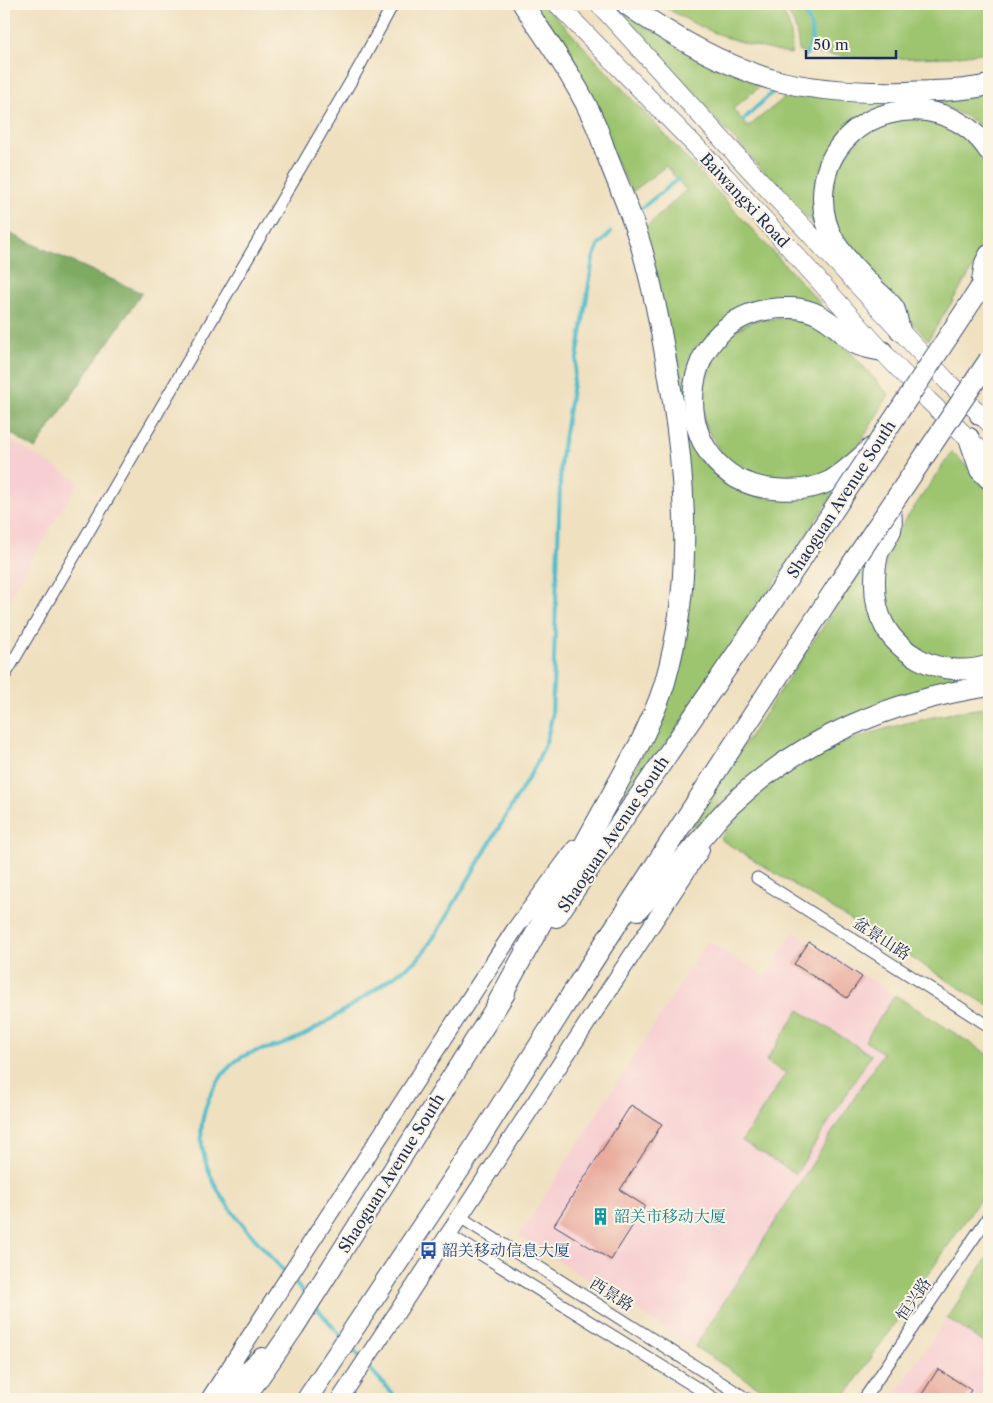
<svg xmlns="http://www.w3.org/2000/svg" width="993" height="1403" viewBox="0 0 993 1403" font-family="'Libre Caslon Text','Noto Serif SC',serif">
	<rect width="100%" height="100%" fill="#fcf5e5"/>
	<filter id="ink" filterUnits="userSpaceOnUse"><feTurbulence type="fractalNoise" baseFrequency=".02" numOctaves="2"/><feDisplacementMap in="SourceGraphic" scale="10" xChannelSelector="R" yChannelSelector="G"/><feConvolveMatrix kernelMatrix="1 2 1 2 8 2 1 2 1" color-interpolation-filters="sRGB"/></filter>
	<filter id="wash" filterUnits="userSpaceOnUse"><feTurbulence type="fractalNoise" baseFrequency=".0096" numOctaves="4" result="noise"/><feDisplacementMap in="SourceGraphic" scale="20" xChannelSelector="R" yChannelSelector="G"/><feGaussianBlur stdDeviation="1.12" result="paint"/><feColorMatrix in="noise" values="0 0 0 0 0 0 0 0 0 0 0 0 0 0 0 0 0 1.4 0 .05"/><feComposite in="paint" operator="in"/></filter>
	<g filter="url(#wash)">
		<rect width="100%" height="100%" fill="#efe0c0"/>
		<g fill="#f7cfd2">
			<polygon points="4,437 79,481 4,606"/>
			<polygon points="794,932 895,995 866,1041 883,1052 695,1347 519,1236 708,941 765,977"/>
			<polygon points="947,1318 989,1346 989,1399 891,1399"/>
		</g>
		<g fill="#9dc570" stroke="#5c7a67">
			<path d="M539 4H542L546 6 821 304 818 307 791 301 698 349 708 464C724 482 747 497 773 498 789 499 814 492 831 489L834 493 609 830 604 828 654 732 691 570 644 229 686 190 666 166 632 192 538 9Z"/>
			<polygon points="611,4 614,4 641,24 763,84 733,109 748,127 792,92 989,93 989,135 983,127 967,117 948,108 849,126 820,232 610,5"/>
			<path d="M661 4H775C789 16 794 37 791 54 741 44 704 33 661 4Z"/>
			<path d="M781 4H989V52L951 57 874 59 799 52C798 34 794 17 781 4Z"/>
			<path d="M926 119 956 129 984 159 989 168V239L987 246 928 340 839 241C829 206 828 175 853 146 862 135 873 126 887 121 898 117 914 119 926 119Z"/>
			<polygon points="801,317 826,325 889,395 863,438 843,463 826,474 794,483 747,474 722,455 707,429 704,417 703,388 713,356 731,333 756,320"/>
			<polygon points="952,452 989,487 989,658 967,663 934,657 906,641 888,614 882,587 889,544"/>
			<polygon points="862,571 865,572 888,644 989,671 989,679 929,692 730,797 698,826 693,826 693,821 859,573"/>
			<path d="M989 707V1006L720 839C744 808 767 782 802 760 810 755 821 752 830 748 881 727 935 715 989 707Z"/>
			<polygon points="895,995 989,1055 989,1186 843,1399 777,1399 695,1347 883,1053 865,1041"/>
			<polygon points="799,1010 871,1055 796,1174 742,1141 786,1073 766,1061"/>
			<polygon points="989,1255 989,1346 947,1318"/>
		</g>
		<polygon fill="#7eaa62" stroke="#4c6c60" points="4,231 142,293 35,449 4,429"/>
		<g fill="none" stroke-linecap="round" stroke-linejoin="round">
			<g stroke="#4fbcca" stroke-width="4">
				<path d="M797 4C812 20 818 36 805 56"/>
				<polyline points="743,120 778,87"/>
				<polyline points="637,212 678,179"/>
				<path d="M286 1273C245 1227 180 1169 208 1101 214 1087 223 1071 236 1061 248 1051 263 1050 278 1046 287 1043 297 1038 306 1034 344 1013 380 985 416 961L425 950 439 929 536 765 546 742 552 717 561 458 593 259 598 246 611 232"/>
				<polyline points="292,1280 306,1295"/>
				<polyline points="315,1306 342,1337"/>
				<polyline points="350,1346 362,1359"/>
				<polyline points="366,1364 397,1399"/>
			</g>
		</g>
		<g id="blocks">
			<g fill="#e8aa9d">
				<polygon points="809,942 862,977 847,998 794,964"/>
				<polygon points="631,1105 662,1124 620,1190 645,1206 611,1260 554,1225"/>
				<polygon points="938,1369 971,1390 965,1399 919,1399"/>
			</g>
		</g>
	</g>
	<g filter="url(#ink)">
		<use href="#blocks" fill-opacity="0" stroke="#3b4a6d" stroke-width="1"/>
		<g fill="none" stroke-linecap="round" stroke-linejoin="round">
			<defs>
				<g id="street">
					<polyline points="4,677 358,69 393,4"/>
					<polyline points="757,878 989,1026"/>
					<polyline points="460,1217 747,1399"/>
					<polyline points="448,1234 715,1399"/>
					<polyline points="864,1399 989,1216"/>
				</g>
				<g id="secondary">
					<polyline points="209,1399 515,929 575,848"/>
					<polyline points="340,1399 701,850"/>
				</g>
				<g id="primary">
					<polyline points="557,4 725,176 882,351 929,401 989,458"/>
					<polyline points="599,4 739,158 948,382 989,423"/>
				</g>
				<g id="highway">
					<path d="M626 4C670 35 718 63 770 79 814 91 861 93 906 92 934 91 962 91 989 85"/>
					<polyline points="981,287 985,263 989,255"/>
					<path d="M900 330C898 324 897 314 894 308 889 301 881 295 875 289 848 260 822 239 823 196 825 108 942 79 989 151"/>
					<polyline points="980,415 989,418"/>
					<polyline points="969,438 980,470 989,479"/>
					<path d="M871 448C858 460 845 472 830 481 812 490 793 491 774 489 660 479 667 303 792 308 813 309 826 318 842 332 846 336 851 342 856 344 864 348 874 349 882 351"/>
					<path d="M891 507C891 514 893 523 891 530 888 538 882 545 878 554 876 562 875 572 875 580 874 616 887 641 919 659 939 670 967 673 989 665"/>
					<path d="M638 910C658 888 678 865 698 842 709 830 719 816 731 805 801 738 893 700 989 686"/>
					<polyline points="556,917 800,561"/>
					<path d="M497 1004 640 743C649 724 659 703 665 682 692 588 687 490 672 395 664 347 656 300 643 253 634 220 620 189 608 158 604 148 601 138 597 128 579 84 549 44 523 4"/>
					<polyline points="219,1399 262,1358"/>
					<polyline points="244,1399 294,1327 505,993"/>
					<polyline points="307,1399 470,1154 589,967 837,586"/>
				</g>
			</defs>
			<use href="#street" stroke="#3b4a6d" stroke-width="13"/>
			<use href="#secondary" stroke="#3b4a6d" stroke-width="18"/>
			<use href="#primary" stroke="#3b4a6d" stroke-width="19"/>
			<use href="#highway" stroke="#3b4a6d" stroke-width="22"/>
			<use href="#street" stroke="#fff" stroke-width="11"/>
			<use href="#secondary" stroke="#fff" stroke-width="16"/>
			<use href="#primary" stroke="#fff" stroke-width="18"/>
			<use href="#highway" stroke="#fff" stroke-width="20"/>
			<defs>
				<g id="highway-bridge">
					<polyline points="800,561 981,287"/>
					<polyline points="837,586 989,360"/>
				</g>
			</defs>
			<use href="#highway-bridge" stroke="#3b4a6d" stroke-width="22" stroke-linecap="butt"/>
			<use href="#highway-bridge" stroke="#fff" stroke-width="20"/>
		</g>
	</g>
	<defs>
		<symbol id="building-bare" viewBox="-9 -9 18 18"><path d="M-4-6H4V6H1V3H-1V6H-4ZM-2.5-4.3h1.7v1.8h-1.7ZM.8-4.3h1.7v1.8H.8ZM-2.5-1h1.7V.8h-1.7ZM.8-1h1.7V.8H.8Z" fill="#0f9aa8" stroke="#fcf5e5" stroke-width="2.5" paint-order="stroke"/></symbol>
		<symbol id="bus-bare" viewBox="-9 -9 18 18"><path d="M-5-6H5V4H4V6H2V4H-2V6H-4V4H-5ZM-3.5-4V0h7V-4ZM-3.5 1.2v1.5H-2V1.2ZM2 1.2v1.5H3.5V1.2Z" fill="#1a4fb4" stroke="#fcf5e5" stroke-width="2.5" paint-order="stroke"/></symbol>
	</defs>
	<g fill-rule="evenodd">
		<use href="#building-bare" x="588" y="1204" width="25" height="25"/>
		<use href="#bus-bare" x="416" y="1238" width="25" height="25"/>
	</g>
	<g text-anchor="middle" stroke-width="4" stroke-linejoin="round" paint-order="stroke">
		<g font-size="16" fill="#1b2f5e" stroke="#fcf5e5">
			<text transform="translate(745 200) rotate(47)" y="6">Baiwangxi Road</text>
			<text transform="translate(841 499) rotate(-57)" y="6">Shaoguan Avenue South</text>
			<text transform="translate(613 834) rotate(-56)" y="6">Shaoguan Avenue South</text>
			<text transform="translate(882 938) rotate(33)" y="6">盆景山路</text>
			<text transform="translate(391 1173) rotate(-58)" y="6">Shaoguan Avenue South</text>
			<text transform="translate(612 1294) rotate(32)" y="6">西景路</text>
			<text transform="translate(913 1299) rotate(-56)" y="6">恒兴路</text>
		</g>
		<g font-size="16" fill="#0d838f" stroke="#fcf5e5" text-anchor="start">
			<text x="614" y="1222">韶关市移动大厦</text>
		</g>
		<g font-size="16" fill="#164399" stroke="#fcf5e5" text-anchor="start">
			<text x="442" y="1256">韶关移动信息大厦</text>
		</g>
	</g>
	<rect width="993" height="1403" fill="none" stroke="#fcf5e5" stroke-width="20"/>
	<path d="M806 50v8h90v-8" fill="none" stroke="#1b2f5e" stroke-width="2.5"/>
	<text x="813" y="50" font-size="15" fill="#1b2f5e" stroke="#fcf5e5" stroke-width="4" paint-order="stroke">50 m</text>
</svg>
